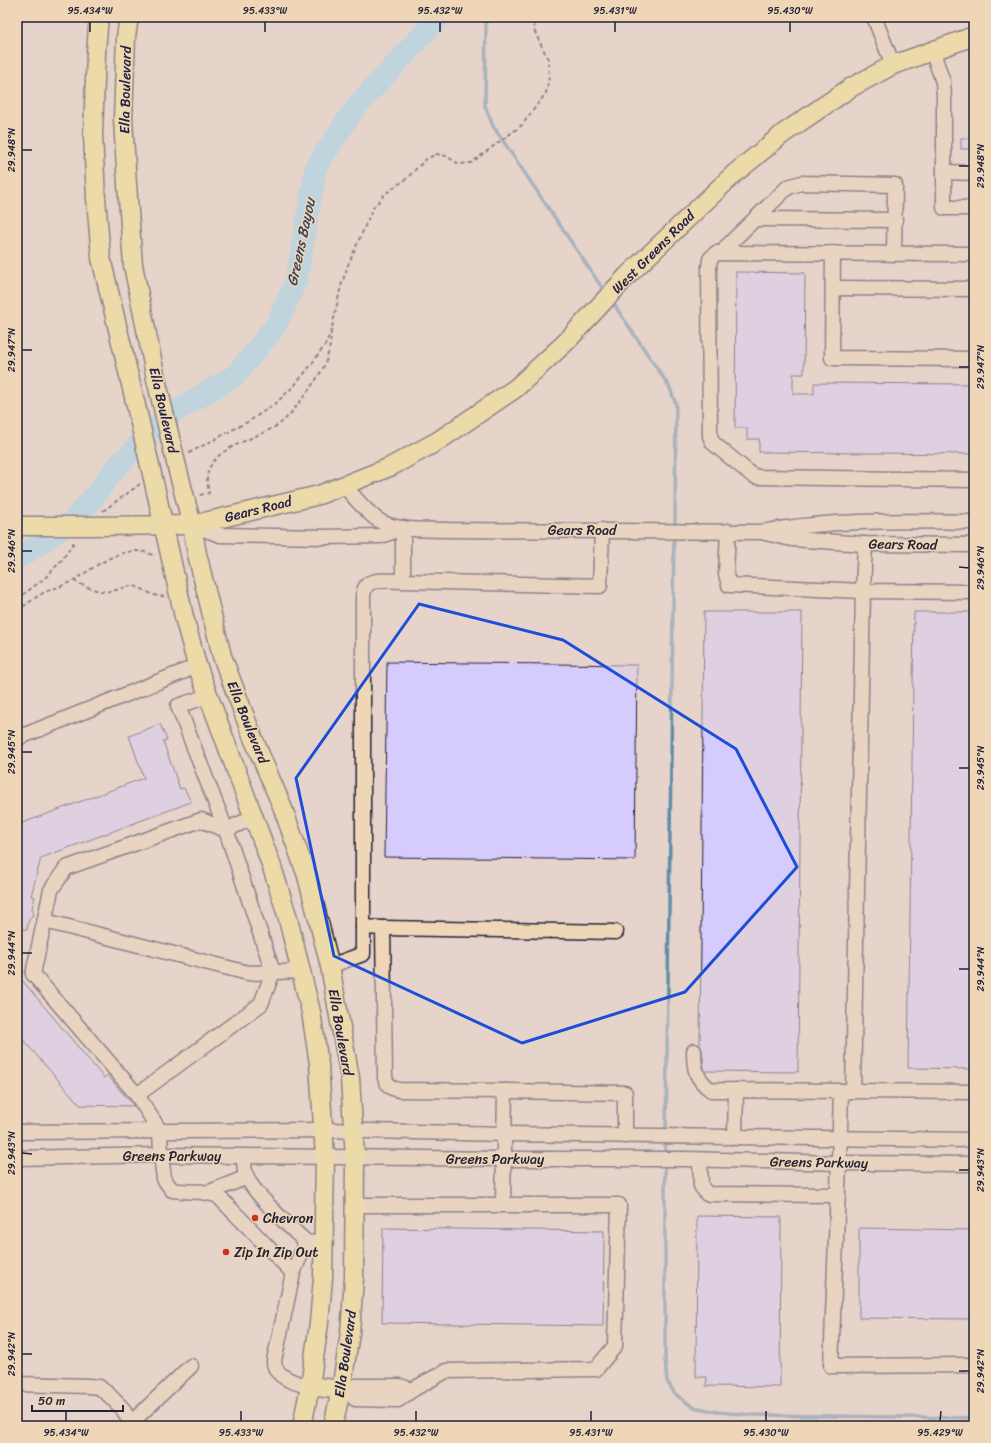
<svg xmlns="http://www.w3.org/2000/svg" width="991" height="1443" viewBox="0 0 991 1443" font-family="Sriracha,sans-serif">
	<rect width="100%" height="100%" fill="#e6d3cb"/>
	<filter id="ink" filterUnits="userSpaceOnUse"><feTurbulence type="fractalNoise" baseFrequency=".025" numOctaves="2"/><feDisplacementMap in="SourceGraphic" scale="8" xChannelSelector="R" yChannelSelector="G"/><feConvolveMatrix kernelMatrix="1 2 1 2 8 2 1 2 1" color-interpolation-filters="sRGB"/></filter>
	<g filter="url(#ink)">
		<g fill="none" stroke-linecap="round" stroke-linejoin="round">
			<g stroke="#648da8" stroke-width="3.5">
				<polyline points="486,17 485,106 493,126 605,292"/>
				<polyline points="611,300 669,386 676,404 675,529"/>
				<polyline points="666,1133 674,535"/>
				<polyline points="665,1155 666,1139"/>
				<polyline points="665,1161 665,1359 667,1381 675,1394 693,1407 718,1412 751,1415 974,1418"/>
			</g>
			<polyline stroke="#90d4f1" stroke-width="22" points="17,557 25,554 73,521 93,498 114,470 166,417 236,375 277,324 296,281 316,167 356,107 439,17"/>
		</g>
		<g fill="#d5cbfd" stroke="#22223b">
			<rect x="961" y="138" width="13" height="11"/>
			<polygon points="736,272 805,273 804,374 793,374 793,394 814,394 814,383 974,384 974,454 759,452 759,439 747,439 747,428 735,428"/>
			<polygon points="704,612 802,612 798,1072 705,1071 704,1067 702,1050 700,1046"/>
			<polygon points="914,612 974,612 974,1069 908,1068"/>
			<polygon points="387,662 637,665 635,860 384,857"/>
			<polygon points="160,724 167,740 163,741 180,789 184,788 191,802 41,858 31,896 35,897 32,908 34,914 29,919 27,930 17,927 17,825 144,778 129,736"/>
			<polygon points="17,974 104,1078 107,1075 134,1106 80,1105 17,1033"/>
			<polygon points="697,1216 781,1217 780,1387 706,1386 707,1377 696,1377"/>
			<polygon points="383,1228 604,1231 603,1326 382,1323"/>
			<polygon points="859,1228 974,1230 974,1319 859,1318"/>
		</g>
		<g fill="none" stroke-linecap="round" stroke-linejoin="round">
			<defs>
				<g id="minor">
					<polyline points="874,17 893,65"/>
					<polyline points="932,50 943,82 944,98 944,208 974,208"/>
					<polyline points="944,172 974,173"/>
					<polyline points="755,219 895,220"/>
					<polyline points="724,253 727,246 788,187 801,183 895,185 894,254"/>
					<polyline points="833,253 832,358 974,359"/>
					<polyline points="974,254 716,253 710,259 709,267 710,436 713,443 752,475 757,477 974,480"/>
					<polyline points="833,288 974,289"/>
					<path d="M344 485C354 497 365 511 378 520 395 532 428 529 448 530L761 532C831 519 903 521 974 522"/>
					<polyline points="192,525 220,535 323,537 381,536 403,528"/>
					<polyline points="728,531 726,574 729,585 863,591 974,592"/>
					<polyline points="765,533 792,539 865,544 974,545"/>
					<polyline points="403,581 600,586 602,530"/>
					<polyline points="17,736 20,737 185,671 197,665"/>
					<path d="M254 817 226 830 201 820 66 868 51 890 33 974 137 1095 160 1131 161 1155 164 1179 172 1190C187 1193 204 1189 218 1196L293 1273 276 1352C275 1355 274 1359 274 1362 275 1378 298 1384 310 1386"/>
					<polyline points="45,921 248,973 302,971"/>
					<path d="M363 927 383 928 385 1078C388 1086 390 1088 399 1090L505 1091 503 1204"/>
					<polyline points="383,928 616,932"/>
					<path d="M330 966 363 954V596C364 591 364 587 368 584 374 579 395 581 403 581V528"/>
					<path d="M694 1051C694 1070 696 1079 711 1090L974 1092"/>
					<polyline points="505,1091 625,1093 625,1136"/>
					<polyline points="841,1091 839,1163 831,1366 974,1365"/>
					<polyline points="853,1091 863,591 865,544"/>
					<polyline points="137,1095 261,1004 273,972 226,830 178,706 208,696"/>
					<polyline points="17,1132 323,1130 505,1134 974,1140"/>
					<polyline points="735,1138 736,1090"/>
					<path d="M244 1156C244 1162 244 1169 246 1175 250 1190 292 1229 306 1242L324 1244"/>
					<polyline points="17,1158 161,1155 504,1159 685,1159 839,1163 974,1164"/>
					<polyline points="700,1160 701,1186 707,1194 838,1195"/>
					<polyline points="210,1192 247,1177"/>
					<polyline points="293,1273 306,1242"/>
					<polyline points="17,1384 89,1386 99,1387 109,1395 123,1409 132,1426"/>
					<polyline points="341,1390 349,1391 355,1399 398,1400 412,1390 446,1371 596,1369 615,1346 619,1205 355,1205"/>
					<polyline points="349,1391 356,1386 400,1386 412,1390"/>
					<polyline points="131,1423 191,1366"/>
				</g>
				<g id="major">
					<polyline points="99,17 96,52 93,135 96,198 101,258 133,393"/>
					<polyline points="129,17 126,37 123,119 127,185 133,265 156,379"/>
					<polyline points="178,471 192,525 197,554 222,656 253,738 282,806 307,876 330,966 350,1078 355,1158 354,1278 350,1333 341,1390 333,1426"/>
					<polyline points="155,487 184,617 197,665 271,864 287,915 311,1012 319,1064 325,1157 323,1278 319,1323 310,1386 302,1426"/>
					<polyline points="91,526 192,525 319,495 390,467 438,441 516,388 566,342 628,275 734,174 784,133 850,88 893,65 974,36"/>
					<polyline points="310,1386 341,1390"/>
				</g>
			</defs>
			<use href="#minor" stroke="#22223b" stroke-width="17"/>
			<use href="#major" stroke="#22223b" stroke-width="21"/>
			<g stroke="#22223b" stroke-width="2" stroke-dasharray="4 3" stroke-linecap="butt">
				<polyline points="189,453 251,420 276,403 293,387 308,369 325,345 331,332 341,286 348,265 373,208 385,194 406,179 425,160 436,154 446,156 459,164 471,163 522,125 546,93 549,77 548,59 534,30 535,17"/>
				<path d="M200 495 209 493C208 487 206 478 208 472 216 444 261 439 282 422 293 413 317 380 324 366 328 357 331 343 331 334"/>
				<polyline points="103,511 140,484"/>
				<path d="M74 581C85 586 98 593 110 591 117 591 125 586 132 586 144 587 152 598 164 596"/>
				<polyline points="17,599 45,578 62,560 74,542"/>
				<path d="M17 610C27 605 35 597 45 592 55 588 65 585 74 580 95 567 128 540 154 556"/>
			</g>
			<use href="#minor" stroke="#eed6b6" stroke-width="14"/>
			<use href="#major" stroke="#f6e381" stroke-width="18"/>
			<defs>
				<g id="major-bridge">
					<polyline points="156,379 178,471"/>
					<polyline points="133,393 155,487"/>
					<polyline points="17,526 91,526"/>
				</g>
			</defs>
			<use href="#major-bridge" stroke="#22223b" stroke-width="21" stroke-linecap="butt"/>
			<use href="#major-bridge" stroke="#f6e381" stroke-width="18"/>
		</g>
	</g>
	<path d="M0 0H991V1443H0ZM419 604 563 640 736 749 797 867 685 992 522 1043 334 956 296 778Z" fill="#e6d3cb" fill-opacity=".55" fill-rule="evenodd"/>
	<path fill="none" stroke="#1d4ed8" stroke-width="3" stroke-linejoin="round" d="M419 604 563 640 736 749 797 867 685 992 522 1043 334 956 296 778Z"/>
	<path fill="none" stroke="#22223b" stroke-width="1.5" d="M90 32V22M265 32V22M440 32V22M615 32V22M790 32V22M22 150H32M959 166H969M22 350H32M959 367H969M22 551H32M959 567 969 568M22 752H32M959 768H969M22 953H32M959 969H969M22 1153 32 1154M959 1170H969M22 1354H32M959 1371H969M66 1421V1411M241 1421V1411M416 1421V1411M591 1421V1411M766 1421V1411M940 1421 941 1411"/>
	<g fill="#c8321e" stroke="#eed6b6" stroke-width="1.5">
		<circle cx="255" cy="1218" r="4"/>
		<circle cx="226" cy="1252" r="4"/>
	</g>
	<g text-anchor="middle" stroke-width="3" stroke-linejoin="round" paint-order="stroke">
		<g font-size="14" fill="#22223b" stroke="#eed6b6">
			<text transform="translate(125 90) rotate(-89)" y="5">Ella Boulevard</text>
			<text transform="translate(653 252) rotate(-45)" y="5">West Greens Road</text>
			<text transform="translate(164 410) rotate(77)" y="5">Ella Boulevard</text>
			<text transform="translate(258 509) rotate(-14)" y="5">Gears Road</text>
			<text x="582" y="535">Gears Road</text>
			<text transform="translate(903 544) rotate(1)" y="5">Gears Road</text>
			<text transform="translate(248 722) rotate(68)" y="5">Ella Boulevard</text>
			<text transform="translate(341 1032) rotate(80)" y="5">Ella Boulevard</text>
			<text x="172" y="1161">Greens Parkway</text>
			<text x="495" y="1164">Greens Parkway</text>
			<text transform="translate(819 1162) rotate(1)" y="5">Greens Parkway</text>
			<text transform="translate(345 1354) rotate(-82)" y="5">Ella Boulevard</text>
		</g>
		<g font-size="14" fill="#22223b" stroke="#eed6b6" text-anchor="start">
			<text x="263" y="1223">Chevron</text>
			<text x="234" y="1257">Zip In Zip Out</text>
		</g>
		<g font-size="15" font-style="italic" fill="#38465f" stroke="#eed6b6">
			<text transform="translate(301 242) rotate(-78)" y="5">Greens Bayou</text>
		</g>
	</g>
	<rect width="991" height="1443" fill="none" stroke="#eed6b6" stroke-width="44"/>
	<path d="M32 1405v6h91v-6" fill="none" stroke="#22223b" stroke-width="2"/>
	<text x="38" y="1405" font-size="12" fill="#22223b" stroke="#eed6b6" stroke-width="3" paint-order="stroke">50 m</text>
	<rect x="22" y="22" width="947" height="1399" fill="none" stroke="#22223b" stroke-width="1.5"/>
	<g font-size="10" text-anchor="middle" fill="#22223b">
		<text x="90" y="14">95.434°W</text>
		<text x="265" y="14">95.433°W</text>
		<text x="440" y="14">95.432°W</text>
		<text x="615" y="14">95.431°W</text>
		<text x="790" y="14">95.430°W</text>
		<text transform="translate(11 150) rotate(-90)" y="4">29.948°N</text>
		<text transform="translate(980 166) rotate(-90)" y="4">29.948°N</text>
		<text transform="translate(11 350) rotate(-90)" y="4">29.947°N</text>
		<text transform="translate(980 367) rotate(-90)" y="4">29.947°N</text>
		<text transform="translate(11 551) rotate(-90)" y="4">29.946°N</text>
		<text transform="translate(980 568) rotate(-90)" y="4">29.946°N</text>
		<text transform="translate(11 752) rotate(-90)" y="4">29.945°N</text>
		<text transform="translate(980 768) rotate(-90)" y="4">29.945°N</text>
		<text transform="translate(11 953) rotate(-90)" y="4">29.944°N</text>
		<text transform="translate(980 969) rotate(-90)" y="4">29.944°N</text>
		<text transform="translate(11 1153) rotate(-90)" y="4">29.943°N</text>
		<text transform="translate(980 1170) rotate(-90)" y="4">29.943°N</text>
		<text transform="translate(11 1354) rotate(-90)" y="4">29.942°N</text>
		<text transform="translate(980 1371) rotate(-90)" y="4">29.942°N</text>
		<text x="66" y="1436">95.434°W</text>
		<text x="241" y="1436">95.433°W</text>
		<text x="416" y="1436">95.432°W</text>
		<text x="591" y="1436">95.431°W</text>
		<text x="766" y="1436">95.430°W</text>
		<text x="940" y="1436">95.429°W</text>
	</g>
</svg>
